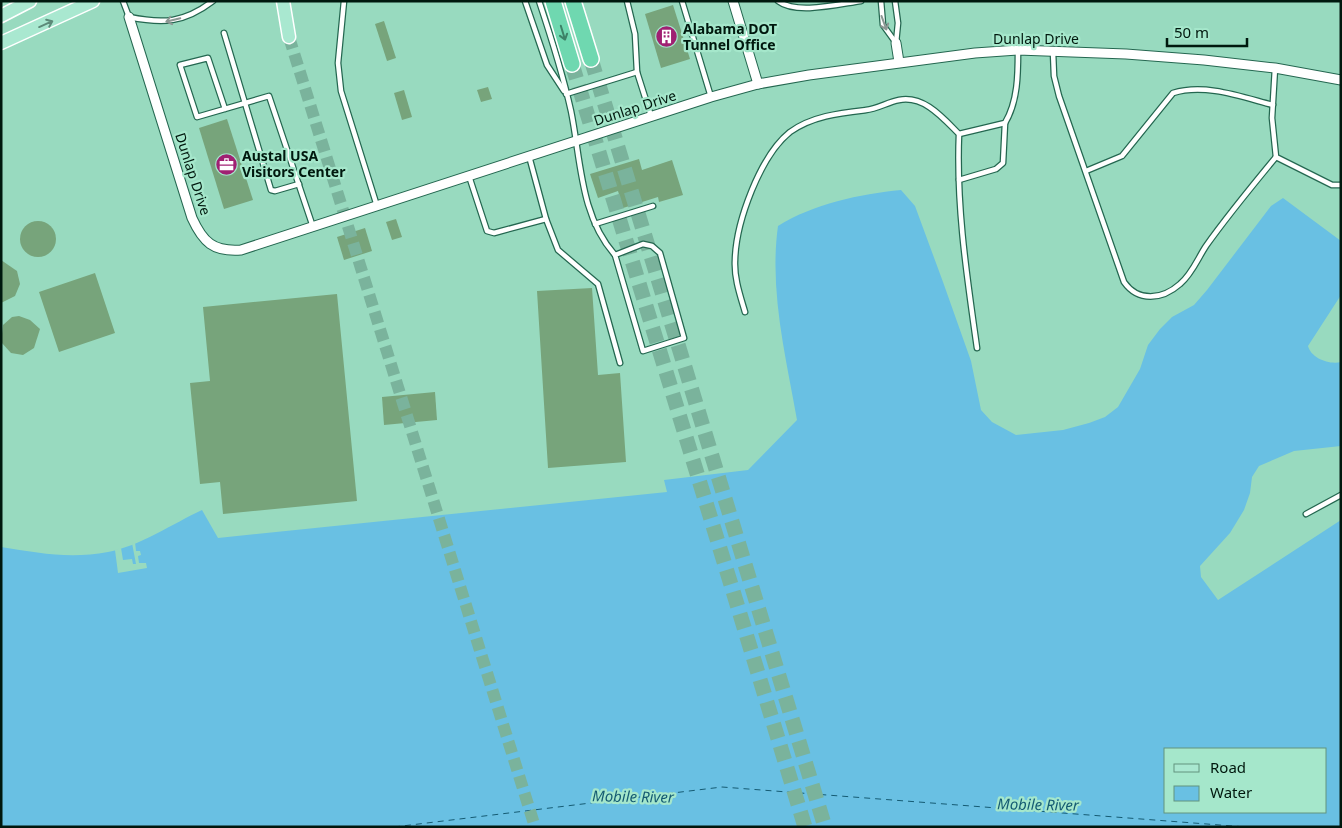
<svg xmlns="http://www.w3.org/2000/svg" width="1342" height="828" viewBox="0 0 1342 828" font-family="'Noto Sans',sans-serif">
	<rect width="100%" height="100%" fill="#98dabf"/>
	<path fill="#69c0e3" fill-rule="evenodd" d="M901 190 915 206 943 282 971 361 981 410 992 422 1016 435 1063 430 1089 423 1105 417 1118 407 1140 369 1148 345 1160 329 1172 317 1194 305 1207 290 1271 206 1283 198 1341 241V295L1308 346C1311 358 1329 365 1341 362V446L1294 451 1259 466 1252 477 1250 493 1244 510 1230 533 1200 566 1201 577 1218 600 1341 520V827H1V547C38 553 70 559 108 552 140 546 172 524 202 510L218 538 667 492 664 480 748 470 797 420C786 357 769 291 778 226 813 204 860 194 901 190ZM1166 749H1326V812H1166Z"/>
	<polygon fill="#98dabf" points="135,542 136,551 140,551 141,555 138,556 139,563 146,563 147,568 118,573 115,550 121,548 123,560 132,559 133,564 136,564 132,543"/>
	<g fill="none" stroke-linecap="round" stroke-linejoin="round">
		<polyline stroke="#155b73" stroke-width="1" stroke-dasharray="6 5" stroke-linecap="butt" points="394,827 722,787 1246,827"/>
	</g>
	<g fill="#77a47b">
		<polygon points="673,5 690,59 661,68 645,14"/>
		<polygon points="384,21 396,58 387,61 375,24"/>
		<polygon points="488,87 492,99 481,102 477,90"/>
		<polygon points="404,90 412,117 402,120 394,93"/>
		<polygon points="227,119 253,200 224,209 199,128"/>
		<polygon points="639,159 642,170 672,160 683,195 659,202 658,197 623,208 618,191 598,198 590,174"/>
		<polygon points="396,219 402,237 392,240 386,222"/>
		<circle cx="38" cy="239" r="18"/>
		<polygon points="365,228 372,251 344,260 337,237"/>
		<polygon points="1,260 17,271 20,284 15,296 1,303"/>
		<polygon points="95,273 115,333 59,352 39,292"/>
		<polygon points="592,288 598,375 620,373 626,462 548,468 537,291"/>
		<polygon points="337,294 357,501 223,514 220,482 200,484 190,383 210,381 203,307"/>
		<polygon points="19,316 30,320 40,329 34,348 23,355 11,353 1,342 3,325 12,317"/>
		<polygon points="435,392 437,420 384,425 382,397"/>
	</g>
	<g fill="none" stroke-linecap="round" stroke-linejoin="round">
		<polyline stroke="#7ab39c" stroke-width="12" stroke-dasharray="12 6" stroke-linecap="butt" points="289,37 535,827"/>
		<g stroke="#7ab39c" stroke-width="15" stroke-dasharray="15 8" stroke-linecap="butt">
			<polyline points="591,59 825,827"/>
			<polyline points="572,64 805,827"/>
		</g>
		<defs>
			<g id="service">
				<path d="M123 1 129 17C163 24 184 23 213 1"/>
				<polyline points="344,1 338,63 341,91 377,206"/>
				<polyline points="525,1 547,65 564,91"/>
				<path d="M539 1C551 37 563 75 571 111 581 160 580 216 615 255"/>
				<polyline points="627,1 635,34 637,72 651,116"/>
				<polyline points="682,1 711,97"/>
				<path d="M778 1C796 15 839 4 861 1"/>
				<polyline points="881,1 883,25 896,43"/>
				<polyline points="895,1 898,23 896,43"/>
				<polyline points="224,33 271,190 275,191 299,184"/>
				<path d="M1053 52 1054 76 1059 96 1124 282C1138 302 1162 300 1180 284 1192 274 1198 258 1206 246 1228 215 1252 186 1276 157"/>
				<polyline points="1275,68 1272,118 1276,157 1332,185 1341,185"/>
				<polyline points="566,94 637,72"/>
				<polyline points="225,109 208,58 180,65 197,117 269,96 313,227"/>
				<path d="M959 134 1005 123C1018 101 1018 74 1018 50"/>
				<polyline points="529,156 546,219 558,250 598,284 620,363"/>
				<path d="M1086 171 1122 156 1173 93C1205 83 1242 97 1273 105"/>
				<polyline points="469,176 487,231 494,233 546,219"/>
				<polyline points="959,180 996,169 1003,163 1005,123"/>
				<polyline points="595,224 653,206"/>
				<polygon points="643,244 652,246 660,253 684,338 643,351 615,255"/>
				<path d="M745 312C740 295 734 278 735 260 736 222 760 156 790 132 812 116 840 113 866 110 877 109 888 102 899 100 924 95 943 118 959 134 956 206 967 277 977 348"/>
				<polyline points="1306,514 1341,495"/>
			</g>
			<g id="minor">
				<polyline points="733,1 758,84"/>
				<path d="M129 17 192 218C203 242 213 252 241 250L711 97 758 84 809 75 975 53 1018 50 1126 54 1204 60 1275 68 1341 80"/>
				<polyline points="896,43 899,62"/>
			</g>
			<g id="primary">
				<polyline points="283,1 289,37"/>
				<polyline points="1,16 30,1"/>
				<polyline points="1,43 93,1"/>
			</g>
			<g id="motorway">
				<polyline points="553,1 572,64"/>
				<polyline points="573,1 591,59"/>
			</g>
		</defs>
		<use href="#service" stroke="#246750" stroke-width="7"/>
		<use href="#minor" stroke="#246750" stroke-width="11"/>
		<use href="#primary" stroke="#fff" stroke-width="15"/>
		<use href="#motorway" stroke="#fff" stroke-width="18"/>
		<use href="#service" stroke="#fff" stroke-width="4.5"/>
		<use href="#minor" stroke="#fff" stroke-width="9"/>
		<use href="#primary" stroke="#a9e8d0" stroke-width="12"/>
		<use href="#motorway" stroke="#6fd8b0" stroke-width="15"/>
	</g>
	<defs><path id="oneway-shaft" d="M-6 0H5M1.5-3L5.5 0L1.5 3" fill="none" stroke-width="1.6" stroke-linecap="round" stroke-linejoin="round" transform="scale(1.25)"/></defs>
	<g stroke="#8c9793">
		<use href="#oneway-shaft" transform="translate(173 20) rotate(166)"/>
		<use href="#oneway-shaft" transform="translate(884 23) rotate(70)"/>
	</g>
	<use stroke="#5d8a79" href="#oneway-shaft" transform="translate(46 24) rotate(-24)"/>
	<use stroke="#3d8267" href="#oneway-shaft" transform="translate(563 33) rotate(73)"/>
	<defs>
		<symbol id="building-disc" viewBox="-11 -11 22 22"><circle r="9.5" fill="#a02072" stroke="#a5e7cb"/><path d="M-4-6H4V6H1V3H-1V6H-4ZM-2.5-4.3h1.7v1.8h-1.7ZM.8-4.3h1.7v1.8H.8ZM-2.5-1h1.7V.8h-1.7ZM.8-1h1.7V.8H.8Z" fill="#fff"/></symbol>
		<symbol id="office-disc" viewBox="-11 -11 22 22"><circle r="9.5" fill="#a02072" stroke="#a5e7cb"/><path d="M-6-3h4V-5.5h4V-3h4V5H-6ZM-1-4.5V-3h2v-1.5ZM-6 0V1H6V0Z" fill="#fff"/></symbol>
	</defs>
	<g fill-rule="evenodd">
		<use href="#building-disc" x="654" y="24" width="25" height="25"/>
		<use href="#office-disc" x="214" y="152" width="25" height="25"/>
	</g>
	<g text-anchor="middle" stroke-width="4.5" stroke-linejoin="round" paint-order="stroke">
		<g font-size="14" font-weight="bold" fill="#00180e" stroke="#a5e7cb" text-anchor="start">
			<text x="683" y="34">Alabama DOT<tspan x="683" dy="16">Tunnel Office</tspan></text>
			<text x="242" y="161">Austal USA<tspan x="242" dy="16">Visitors Center</tspan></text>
		</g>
		<g font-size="14" fill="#00180e" stroke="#a5e7cb">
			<text x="1036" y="44">Dunlap Drive</text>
			<text transform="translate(635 108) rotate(-18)" y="5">Dunlap Drive</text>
			<text transform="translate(193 174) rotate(72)" y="5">Dunlap Drive</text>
		</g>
		<g font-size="15" font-style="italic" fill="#155b73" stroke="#a5e7cb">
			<text transform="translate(633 797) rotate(1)" y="5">Mobile River</text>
			<text transform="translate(1038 805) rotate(1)" y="5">Mobile River</text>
		</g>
	</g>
	<rect width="1342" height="828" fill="none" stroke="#00180e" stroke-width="5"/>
	<rect x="1164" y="748" width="162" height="65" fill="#a5e7cb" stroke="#63947f"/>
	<rect x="1174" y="764" width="25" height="8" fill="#a9e8d0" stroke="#63947f"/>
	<text x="1210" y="773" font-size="15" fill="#00180e">Road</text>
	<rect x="1174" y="786" width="25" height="15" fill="#69c0e3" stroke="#63947f"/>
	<text x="1210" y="798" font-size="15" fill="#00180e">Water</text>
	<path d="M1167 38v8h80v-8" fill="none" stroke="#00180e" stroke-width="2.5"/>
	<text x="1174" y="38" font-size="15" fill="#00180e" stroke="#a5e7cb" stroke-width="4" paint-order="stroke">50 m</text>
</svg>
